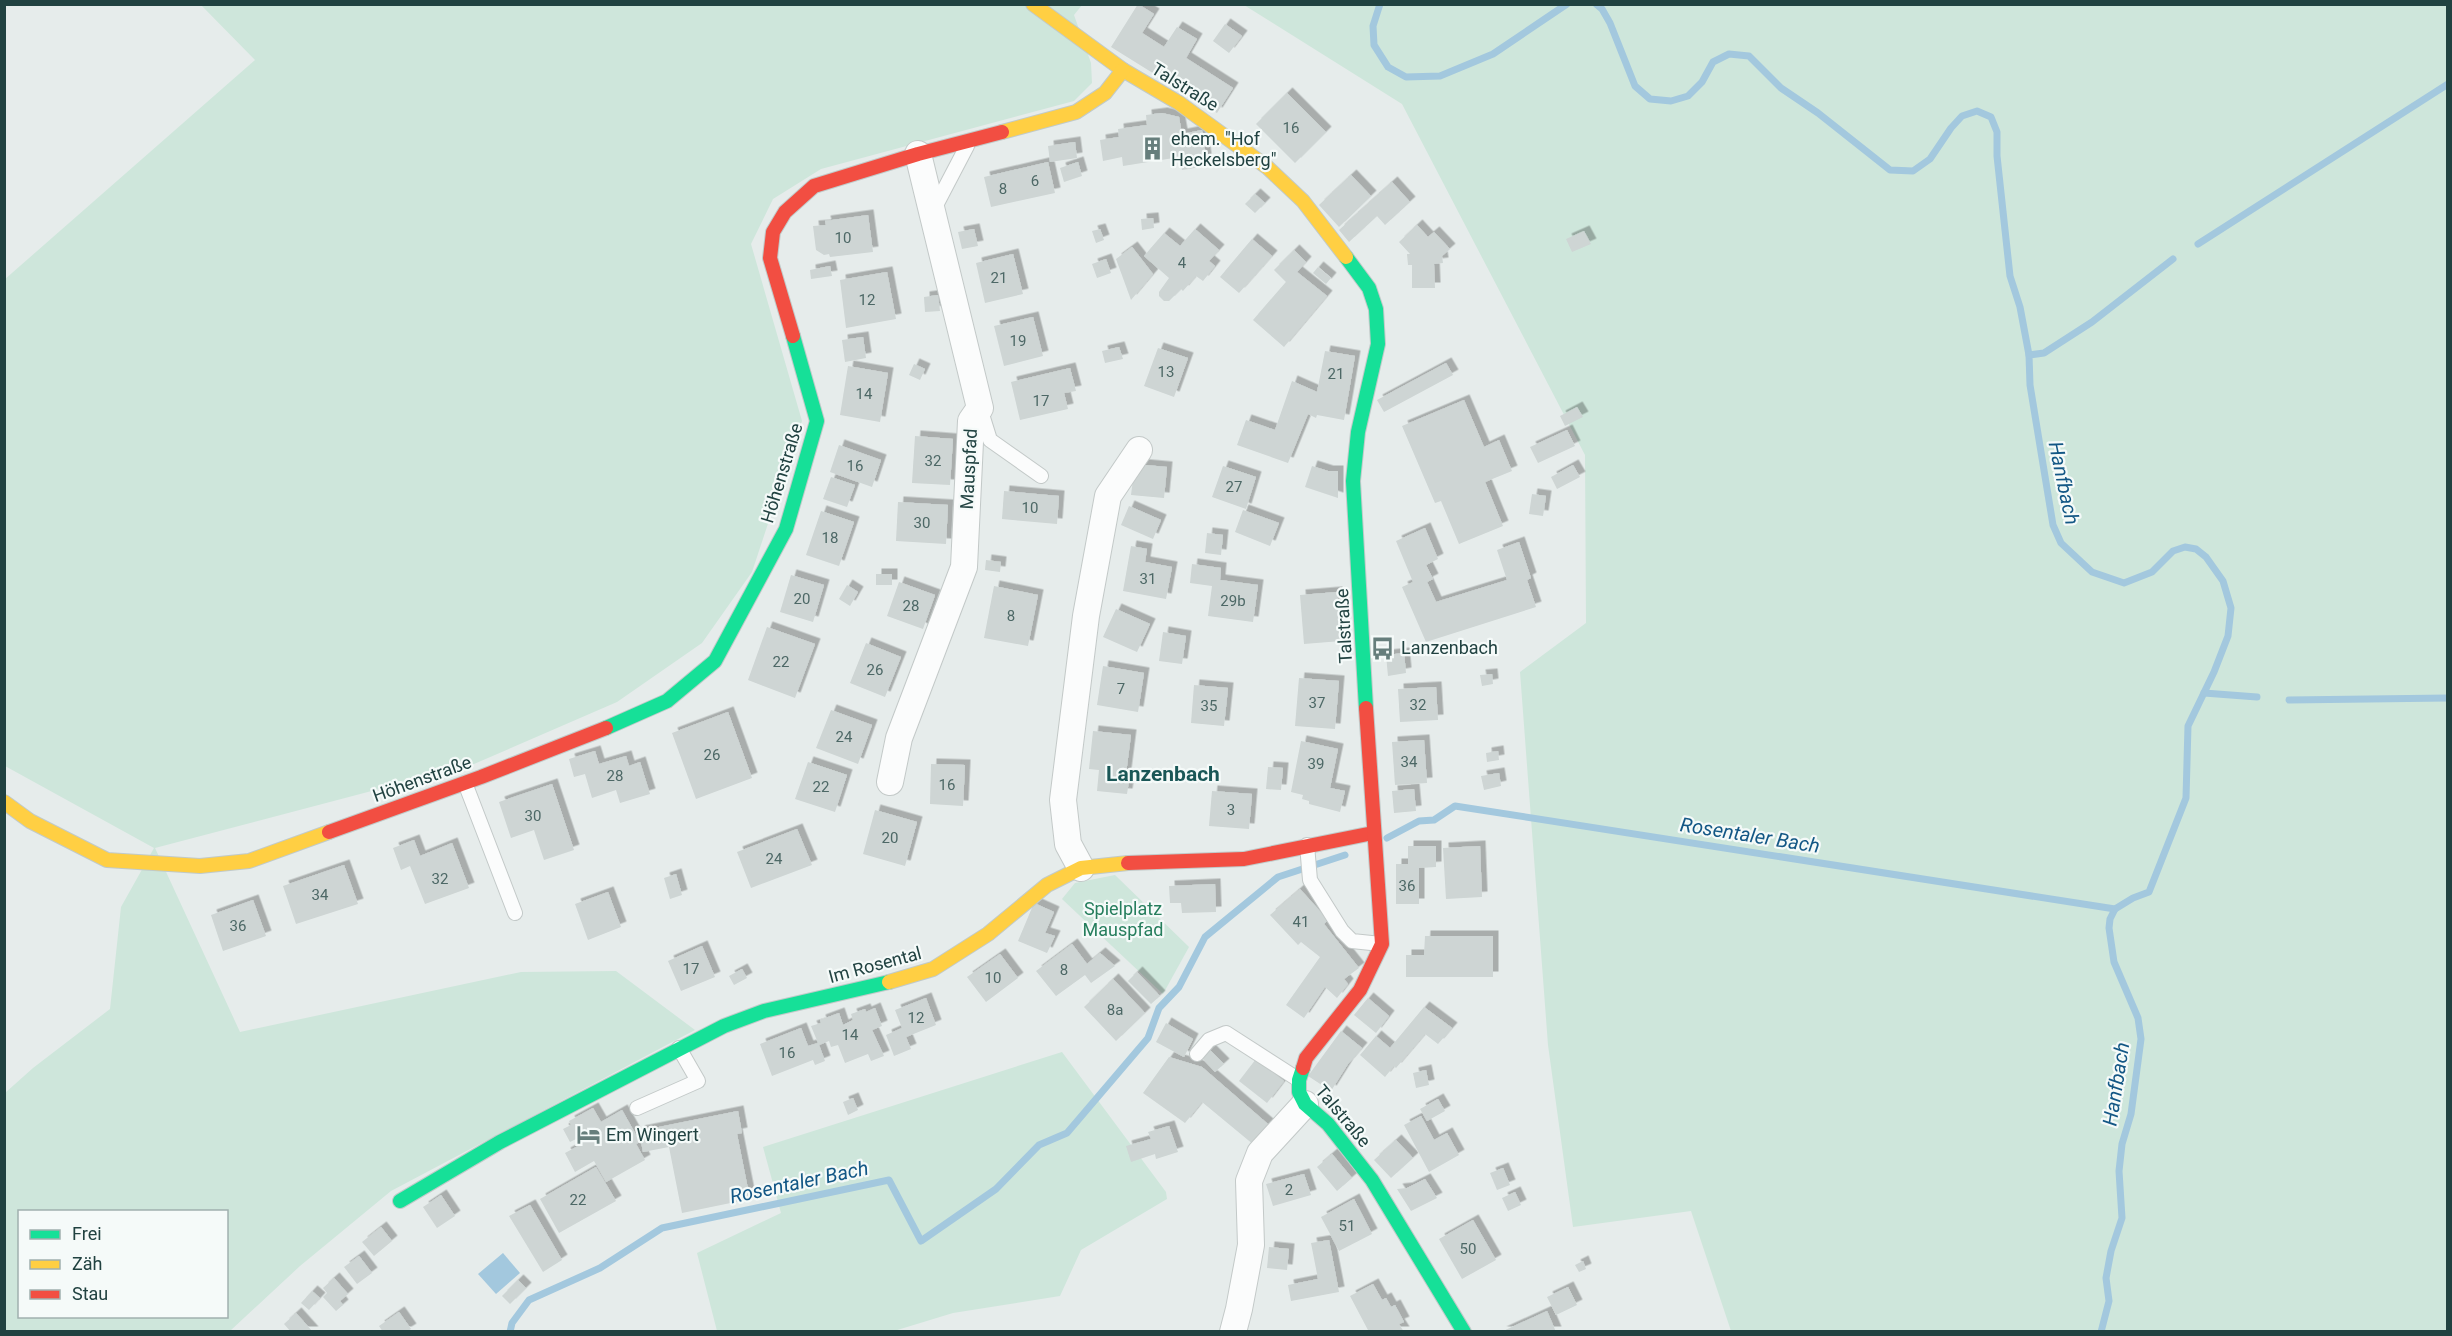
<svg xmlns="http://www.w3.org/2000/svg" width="2452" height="1336" viewBox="0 0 2452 1336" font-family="Roboto,sans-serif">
	<defs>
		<filter id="shadow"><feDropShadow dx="5.5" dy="-5.5" stdDeviation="0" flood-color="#0004"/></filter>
	</defs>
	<rect width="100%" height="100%" fill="#e6eceb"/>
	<g fill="#cee6db" fill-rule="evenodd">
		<path d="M201 5H1082L1074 15 1091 63 1092 83 1074 101 821 169 773 199 751 244 802 421 752 572 702 643 617 702 474 764 155 848 240 1032 521 972 616 971 695 1030 391 1191 300 1266 230 1331H5V1093L33 1068 110 1009 121 907 154 848 5 766 4 280 255 60ZM20 1212H226V1316H20Z"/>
		<polygon points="1244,5 2447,5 2447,1331 1731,1331 1691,1211 1573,1227 1548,1045 1520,672 1586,623 1585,455 1402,104"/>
		<polygon points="1115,875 1189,947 1163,994 1062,899 1075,883"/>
		<polygon points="1062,1052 1166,1192 1167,1199 1081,1250 1060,1296 953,1313 894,1331 717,1331 697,1253 781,1213 763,1147"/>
	</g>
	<polygon fill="#a3c8de" points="503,1253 520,1273 496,1294 478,1274"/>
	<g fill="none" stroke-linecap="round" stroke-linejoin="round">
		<g stroke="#a3c8de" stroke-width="7">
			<polyline points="1380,4 1373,26 1374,45 1388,67 1406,77 1440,76 1493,54 1567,4"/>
			<polyline points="1596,4 1602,9 1610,23 1635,86 1650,99 1671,101 1688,96 1702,82 1713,62 1729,54 1749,56 1781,88 1818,113 1890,170 1913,171 1930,159 1951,128 1962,116 1977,111 1991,117 1997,132 1997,156 2010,276 2020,307 2029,355 2030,385 2053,525 2061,543 2092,572 2124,583 2152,572 2173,551 2185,547 2196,549 2206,557 2223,581 2231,608 2228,636 2214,672 2188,726 2186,798 2149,892 2133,898 2115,909 2110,919 2109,928 2114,962 2138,1018 2141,1039 2131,1114 2122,1144 2119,1171 2122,1218 2111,1251 2106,1278 2109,1301 2101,1332"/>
			<polyline points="2198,244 2448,84"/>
			<polyline points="2029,355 2044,353 2092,322 2173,259"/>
			<polyline points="2204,693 2257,697"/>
			<polyline points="2289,700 2448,698"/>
			<polyline points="1387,838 1419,821 1434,820 1455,806 2115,909"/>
			<polyline points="510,1332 512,1323 529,1300 600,1268 662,1228 889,1180 921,1241 996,1189 1039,1145 1067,1133 1148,1038 1159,1008 1179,987 1205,937 1278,877 1345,855"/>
		</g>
	</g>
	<g fill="#ced5d4" filter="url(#shadow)">
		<polygon points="1138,4 1154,14 1142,33 1164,47 1177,27 1197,39 1186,58 1233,88 1217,113 1111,47"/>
		<polygon points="1225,24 1242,36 1229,53 1213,41"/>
		<polygon points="1287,93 1326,132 1295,163 1256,124"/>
		<polygon points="1162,113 1179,117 1182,134 1202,130 1207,166 1182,170 1180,157 1123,166 1122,157 1103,161 1100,140 1119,137 1118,129 1147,125 1146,115"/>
		<polygon points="1075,142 1077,158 1050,162 1048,146"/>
		<polygon points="1048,162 1055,193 991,207 984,177"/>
		<polygon points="1078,162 1082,176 1064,182 1060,168"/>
		<polygon points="1351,175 1371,196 1339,227 1319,205"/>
		<polygon points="1392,182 1410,202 1385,225 1377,216 1349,242 1339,230"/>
		<polygon points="1255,194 1265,203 1255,213 1245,204"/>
		<polygon points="868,215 873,252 830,257 829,254 824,255 816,250 813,226 826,225 825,221"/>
		<polygon points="1153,218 1154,228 1142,230 1141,219"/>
		<polygon points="1417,225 1428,237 1434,232 1450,249 1442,256 1443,263 1434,264 1435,288 1412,288 1412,265 1408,265 1407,254 1410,254 1399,242"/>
		<polygon points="974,229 978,246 962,249 958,232"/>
		<polygon points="1100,229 1104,240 1096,243 1092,231"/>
		<polygon points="1195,229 1219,250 1209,261 1215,266 1203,281 1196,276 1183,291 1181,289 1169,301 1164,301 1159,296 1159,292 1169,278 1144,256 1164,233 1180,246"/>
		<polygon points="1584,231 1591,244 1572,252 1566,239"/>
		<polygon points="1252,239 1272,256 1239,293 1220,277"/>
		<polygon points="1132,247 1153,274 1131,300 1116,259"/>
		<polygon points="1294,250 1306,262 1297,272 1327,296 1284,347 1253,320 1286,282 1274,270"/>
		<polygon points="1013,254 1023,294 985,303 976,263"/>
		<polygon points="1106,259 1111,273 1097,278 1092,264"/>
		<polygon points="830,266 832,276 811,279 810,270"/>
		<polygon points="1318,267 1331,278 1326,284 1313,273"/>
		<polygon points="887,272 896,319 846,328 840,280"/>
		<polygon points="938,295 940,311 925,312 924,297"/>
		<polygon points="1033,317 1043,356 1004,366 994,326"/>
		<polygon points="863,337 866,358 845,362 842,340"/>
		<polygon points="1119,347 1123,359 1105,363 1102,351"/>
		<polygon points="1158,348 1188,358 1174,397 1144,386"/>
		<polygon points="1325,351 1355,356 1344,420 1317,415 1316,418 1308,414 1288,463 1237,445 1246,420 1275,430 1292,381 1317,392"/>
		<polygon points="1446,363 1453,375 1384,412 1377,400"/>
		<polygon points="914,364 925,369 920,380 909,375"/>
		<polygon points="848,366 888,373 880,422 840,415"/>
		<polygon points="1070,368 1076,391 1064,393 1068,409 1020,420 1011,382"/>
		<polygon points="1464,400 1484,447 1499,440 1512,471 1485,482 1503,526 1459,544 1441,501 1435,503 1402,426"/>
		<polygon points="1577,407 1583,417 1565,426 1560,416"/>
		<polygon points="1567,430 1575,446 1538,463 1530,447"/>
		<polygon points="915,436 953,439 950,485 912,483"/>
		<polygon points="839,445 881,460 872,487 830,472"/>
		<polygon points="1135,464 1167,467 1164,498 1131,495"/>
		<polygon points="1573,465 1580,477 1557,489 1551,477"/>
		<polygon points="1223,466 1256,477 1246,509 1212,497"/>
		<polygon points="1312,466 1328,471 1338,471 1338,498 1305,487"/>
		<polygon points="831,477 855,485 847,507 823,499"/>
		<polygon points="1004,491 1059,496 1057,524 1002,519"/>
		<polygon points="1532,494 1546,496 1543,516 1529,514"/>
		<polygon points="898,502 948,505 946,544 896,541"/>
		<polygon points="1129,506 1161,520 1153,539 1121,525"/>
		<polygon points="1243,510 1279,523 1270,546 1235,532"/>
		<polygon points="821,511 854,522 839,566 806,555"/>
		<polygon points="1425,528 1438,559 1426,565 1433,579 1427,582 1436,602 1507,580 1497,550 1519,542 1531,578 1527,580 1536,607 1426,642 1402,587 1413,582 1396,541"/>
		<polygon points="1207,533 1223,535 1221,555 1205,553"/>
		<polygon points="1131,546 1147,549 1145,562 1172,567 1166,599 1123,591"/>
		<polygon points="986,560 1001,562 1000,572 985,570"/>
		<polygon points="1192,564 1221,568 1220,580 1258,585 1253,622 1208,616 1212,586 1190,583"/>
		<rect x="876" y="574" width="16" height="11"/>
		<polygon points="791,575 824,585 813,622 780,612"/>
		<polygon points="899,582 935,595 923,629 887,616"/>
		<polygon points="847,585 858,592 850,606 839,599"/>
		<polygon points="994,586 1038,595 1028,646 984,638"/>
		<polygon points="1337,592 1341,641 1304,644 1300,595"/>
		<polygon points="1116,609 1150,624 1137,652 1103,637"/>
		<polygon points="767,627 815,644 795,698 748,680"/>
		<polygon points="1163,632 1186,636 1182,664 1159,661"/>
		<polygon points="866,643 901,657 885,697 850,683"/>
		<polygon points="1404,653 1406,673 1388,676 1386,655"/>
		<polygon points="1103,666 1144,673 1138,712 1097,705"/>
		<polygon points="1492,674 1493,684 1482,686 1480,675"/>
		<polygon points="1299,678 1339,681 1335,729 1295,726"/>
		<polygon points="1194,685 1228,688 1224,726 1191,723"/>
		<polygon points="1436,687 1438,720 1400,722 1398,689"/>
		<polygon points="831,710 872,725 858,764 816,748"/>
		<polygon points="728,712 752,778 696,799 672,733"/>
		<polygon points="1093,731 1131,735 1126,774 1130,774 1127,794 1097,791 1099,770 1089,769"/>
		<polygon points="1424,740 1427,783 1395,785 1392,742"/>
		<polygon points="1301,741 1338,749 1330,788 1345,791 1340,812 1309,804 1309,801 1302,799 1303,795 1291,792"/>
		<polygon points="595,751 599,764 626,756 629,766 640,762 650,794 620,803 616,790 592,798 585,774 574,777 569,759"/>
		<polygon points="1498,751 1499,760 1487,762 1486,753"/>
		<polygon points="808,762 847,775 835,812 795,799"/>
		<polygon points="931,764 965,765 963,806 930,804"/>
		<polygon points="1268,767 1283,768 1281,790 1266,789"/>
		<polygon points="1499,773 1501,786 1484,790 1481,776"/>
		<polygon points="552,784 574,850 544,860 534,830 511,838 499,802"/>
		<polygon points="1414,789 1416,811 1394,813 1392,791"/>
		<polygon points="1212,791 1252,794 1249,829 1209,826"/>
		<polygon points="875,810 917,822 905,866 863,854"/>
		<polygon points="797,829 812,865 751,888 737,852"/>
		<polygon points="414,840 420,856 452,843 469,888 425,904 410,866 401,870 393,848"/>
		<polygon points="1408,846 1436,846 1436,867 1419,868 1419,904 1396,904 1396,864 1408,864"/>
		<polygon points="1480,846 1482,897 1446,899 1443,848"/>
		<polygon points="344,865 358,904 296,924 283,886"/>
		<polygon points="676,874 682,895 670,899 664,878"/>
		<polygon points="1215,884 1216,912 1182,913 1181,903 1170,903 1169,886"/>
		<polygon points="1300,889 1328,920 1324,924 1359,968 1344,979 1348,984 1337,998 1325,987 1304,1018 1286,1005 1320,957 1301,942 1298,945 1270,915"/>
		<polygon points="608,892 621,927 588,940 575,904"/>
		<polygon points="253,900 266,936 223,951 211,915"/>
		<polygon points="1034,903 1054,912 1045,933 1055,936 1047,953 1018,941"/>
		<polygon points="1425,936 1493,936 1493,977 1406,977 1406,955 1424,955"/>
		<polygon points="1072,944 1087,964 1100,953 1115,966 1091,983 1085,975 1056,996 1036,971"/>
		<polygon points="702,946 715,977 681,991 668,961"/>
		<polygon points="1000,954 1018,978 986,1002 967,977"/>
		<polygon points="742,969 747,978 734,985 729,976"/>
		<polygon points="1137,972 1160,996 1151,1004 1128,981"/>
		<polygon points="1113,979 1145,1013 1116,1041 1084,1007"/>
		<polygon points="926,998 936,1025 906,1037 911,1049 894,1056 886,1035 902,1028 895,1010"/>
		<polygon points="1368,998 1389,1016 1376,1033 1354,1015"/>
		<polygon points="1424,1007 1452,1028 1438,1044 1425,1034 1396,1068 1394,1066 1385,1077 1360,1055 1376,1036 1390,1048"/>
		<polygon points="875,1008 882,1026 872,1030 884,1056 871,1061 868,1054 845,1063 838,1045 831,1047 829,1041 819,1045 825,1061 815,1065 813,1060 772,1076 760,1044 801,1028 808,1046 818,1043 811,1026 821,1023 820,1020 839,1013 843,1025 853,1020 851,1014 865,1009 866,1012"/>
		<polygon points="1166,1023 1193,1039 1184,1057 1156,1042"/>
		<polygon points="1341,1031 1362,1048 1348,1064 1331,1091 1308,1076"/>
		<polygon points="1210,1050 1224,1064 1215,1072 1202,1058"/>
		<polygon points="1169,1057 1202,1067 1269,1125 1254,1145 1202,1102 1185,1123 1143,1093"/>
		<polygon points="1256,1059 1284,1081 1267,1103 1239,1081"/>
		<polygon points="1426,1070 1429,1085 1416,1088 1413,1073"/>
		<polygon points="853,1098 858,1110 848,1115 843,1102"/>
		<polygon points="1438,1099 1445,1111 1427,1121 1420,1109"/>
		<polygon points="593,1108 601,1122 622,1110 640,1142 636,1144 645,1160 606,1182 594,1161 575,1172 565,1153 580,1145 576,1139 570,1142 563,1129 571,1125 569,1121"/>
		<polygon points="738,1111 742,1133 737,1134 750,1199 682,1213 669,1147 643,1152 639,1131"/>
		<polygon points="1421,1116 1434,1140 1447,1133 1459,1155 1429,1172 1404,1125"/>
		<polygon points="1169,1126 1178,1152 1156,1159 1155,1154 1131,1162 1126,1146 1151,1139 1148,1132"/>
		<polygon points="1396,1140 1413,1158 1391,1178 1374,1160"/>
		<polygon points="1332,1154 1352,1178 1337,1191 1317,1167"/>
		<polygon points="596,1167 616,1201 559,1233 540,1199"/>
		<polygon points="1503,1168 1510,1185 1497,1190 1490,1173"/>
		<polygon points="1304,1174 1311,1195 1273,1206 1266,1184"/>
		<polygon points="1425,1179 1437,1198 1411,1211 1397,1189 1407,1188"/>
		<polygon points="1515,1192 1521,1205 1508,1211 1502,1198"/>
		<polygon points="441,1195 455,1216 437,1228 423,1207"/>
		<polygon points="1354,1199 1372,1234 1339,1251 1321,1217"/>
		<polygon points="530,1205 562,1260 543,1272 509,1216"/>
		<polygon points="1473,1220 1496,1260 1462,1279 1439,1239"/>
		<polygon points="381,1227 392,1241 374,1256 362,1242"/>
		<polygon points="1329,1240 1339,1292 1291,1301 1288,1285 1318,1279 1311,1243"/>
		<polygon points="1269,1247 1289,1249 1287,1270 1267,1268"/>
		<polygon points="359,1256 372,1273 357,1284 344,1267"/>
		<polygon points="1583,1261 1586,1269 1579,1272 1575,1265"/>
		<polygon points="334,1278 348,1294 340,1301 343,1305 336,1311 323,1297 327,1293 323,1288"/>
		<polygon points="518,1280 526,1288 510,1304 502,1296"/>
		<polygon points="1373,1284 1382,1300 1386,1298 1391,1307 1395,1305 1404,1322 1399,1324 1404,1332 1369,1332 1350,1296"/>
		<polygon points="1568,1287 1577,1305 1556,1315 1547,1297"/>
		<polygon points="312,1291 320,1298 309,1310 301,1303"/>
		<polygon points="1547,1311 1556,1332 1501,1332"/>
		<polygon points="399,1312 411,1329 406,1332 383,1332 379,1326"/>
		<polygon points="296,1313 313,1332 291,1332 284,1324"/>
	</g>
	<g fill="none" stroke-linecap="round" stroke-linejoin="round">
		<defs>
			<g id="lane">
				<polyline points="933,211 967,146"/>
				<polyline points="980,408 990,440 1041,476"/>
				<polyline points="465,783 515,913"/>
				<polyline points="1307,845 1310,880 1342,931 1352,941 1381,944"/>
				<polyline points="1197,1054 1209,1040 1226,1033 1299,1080"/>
				<polyline points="637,1108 698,1081 679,1048"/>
			</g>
			<g id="street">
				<polyline points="890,782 899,738 964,567 971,421 980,408 918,154"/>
				<polyline points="1081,868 1068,844 1063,800 1086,616 1108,496 1139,450"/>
				<polyline points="1233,1332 1239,1309 1251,1245 1249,1181 1260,1153 1305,1104"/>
			</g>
			<g id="fast">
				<polyline points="1346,257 1369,288 1376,309 1378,344 1358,432 1353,481 1366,708"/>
				<polyline points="606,728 667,701 715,661 786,529 817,421 793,336"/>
				<polyline points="1303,1068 1299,1080 1299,1092 1305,1104 1328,1124 1372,1180 1464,1332"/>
				<polyline points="400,1201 500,1142 724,1026 764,1011 889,982"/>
			</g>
			<g id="slow">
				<polyline points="1033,4 1123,70 1179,103 1267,167 1303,201 1346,257"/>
				<polyline points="1002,132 1076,112 1105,93 1123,70"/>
				<polyline points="4,802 30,821 107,860 200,866 249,861 329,832"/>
				<polyline points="889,982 933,969 988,934 1047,885 1081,868 1128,863"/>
			</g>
			<g id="jam">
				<polyline points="793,336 770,258 773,232 785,212 814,186 918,154 1002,132"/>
				<polyline points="329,832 481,777 606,728"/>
				<polyline points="1128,863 1244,859 1373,833"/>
				<polyline points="1303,1068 1306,1058 1360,990 1382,944 1366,708"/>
			</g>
		</defs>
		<use href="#lane" stroke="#c3c9c8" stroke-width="16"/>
		<use href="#street" stroke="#c3c9c8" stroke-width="28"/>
		<use href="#fast" stroke="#c1cac9" stroke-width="16"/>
		<use href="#slow" stroke="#c1cac9" stroke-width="16"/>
		<use href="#jam" stroke="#c1cac9" stroke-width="16"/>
		<use href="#lane" stroke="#fbfcfc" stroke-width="14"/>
		<use href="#street" stroke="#fbfcfc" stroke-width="26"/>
		<use href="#fast" stroke="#16e098" stroke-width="14"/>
		<use href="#slow" stroke="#ffcf43" stroke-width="14"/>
		<use href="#jam" stroke="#f24e42" stroke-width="14"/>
	</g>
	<defs>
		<symbol id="building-bare" viewBox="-9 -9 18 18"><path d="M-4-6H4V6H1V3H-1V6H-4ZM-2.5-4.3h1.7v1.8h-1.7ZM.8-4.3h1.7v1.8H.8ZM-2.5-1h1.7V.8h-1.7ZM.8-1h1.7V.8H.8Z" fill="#667e7c" stroke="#f5faf9" stroke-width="2.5" paint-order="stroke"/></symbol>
		<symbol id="bus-bare" viewBox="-9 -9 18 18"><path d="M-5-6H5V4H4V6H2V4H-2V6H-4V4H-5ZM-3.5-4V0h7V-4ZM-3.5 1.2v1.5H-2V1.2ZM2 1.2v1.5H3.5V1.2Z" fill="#667e7c" stroke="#f5faf9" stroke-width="2.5" paint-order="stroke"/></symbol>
		<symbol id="hotel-bare" viewBox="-9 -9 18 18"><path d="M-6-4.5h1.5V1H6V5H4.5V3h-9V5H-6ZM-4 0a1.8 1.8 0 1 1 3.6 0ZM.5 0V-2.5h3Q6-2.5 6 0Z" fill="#667e7c" stroke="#f5faf9" stroke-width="2.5" paint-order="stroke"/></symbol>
	</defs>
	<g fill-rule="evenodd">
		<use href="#building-bare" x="1136" y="132" width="33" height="33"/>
		<use href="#bus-bare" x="1366" y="632" width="33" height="33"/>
		<use href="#hotel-bare" x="572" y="1118" width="33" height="33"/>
	</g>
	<g text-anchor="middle" stroke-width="4.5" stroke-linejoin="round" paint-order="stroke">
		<g font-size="15" fill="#4d6866">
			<text x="1291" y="133">16</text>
			<text x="1035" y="186">6</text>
			<text x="1003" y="194">8</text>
			<text x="843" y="243">10</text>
			<text x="1182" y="268">4</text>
			<text x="999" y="283">21</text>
			<text x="867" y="305">12</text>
			<text x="1018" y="346">19</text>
			<text x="1166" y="377">13</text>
			<text x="1336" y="379">21</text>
			<text x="864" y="399">14</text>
			<text x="1041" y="406">17</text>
			<text x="933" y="466">32</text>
			<text x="855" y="471">16</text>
			<text x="1234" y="492">27</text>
			<text x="1030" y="513">10</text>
			<text x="922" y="528">30</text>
			<text x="830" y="543">18</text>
			<text x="1148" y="584">31</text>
			<text x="802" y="604">20</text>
			<text x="1233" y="606">29b</text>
			<text x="911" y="611">28</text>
			<text x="1011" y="621">8</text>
			<text x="781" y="667">22</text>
			<text x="875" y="675">26</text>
			<text x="1121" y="694">7</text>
			<text x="1317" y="708">37</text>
			<text x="1418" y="710">32</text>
			<text x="1209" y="711">35</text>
			<text x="844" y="742">24</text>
			<text x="712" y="760">26</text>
			<text x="1409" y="767">34</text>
			<text x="1316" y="769">39</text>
			<text x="615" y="781">28</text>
			<text x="947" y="790">16</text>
			<text x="821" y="792">22</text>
			<text x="1231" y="815">3</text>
			<text x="533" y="821">30</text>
			<text x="890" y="843">20</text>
			<text x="774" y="864">24</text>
			<text x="440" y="884">32</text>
			<text x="1407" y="891">36</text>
			<text x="320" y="900">34</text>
			<text x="1301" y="927">41</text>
			<text x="238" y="931">36</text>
			<text x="691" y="974">17</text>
			<text x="1064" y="975">8</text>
			<text x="993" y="983">10</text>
			<text x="1115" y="1015">8a</text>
			<text x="916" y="1023">12</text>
			<text x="850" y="1040">14</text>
			<text x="787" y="1058">16</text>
			<text x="1289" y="1195">2</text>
			<text x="578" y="1205">22</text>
			<text x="1347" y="1231">51</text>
			<text x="1468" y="1254">50</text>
		</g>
		<g font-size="18" fill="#214241" stroke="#f5faf9">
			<text transform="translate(1185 87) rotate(32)" y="6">Talstraße</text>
			<text transform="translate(969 469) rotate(-87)" y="6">Mauspfad</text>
			<text transform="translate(782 473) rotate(-73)" y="6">Höhenstraße</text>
			<text transform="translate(1344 626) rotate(-93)" y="6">Talstraße</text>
			<text transform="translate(422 779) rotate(-20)" y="6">Höhenstraße</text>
			<text transform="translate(875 965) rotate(-15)" y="6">Im Rosental</text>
			<text transform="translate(1343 1116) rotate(50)" y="6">Talstraße</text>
		</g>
		<g font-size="18" fill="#214241" stroke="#f5faf9" text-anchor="start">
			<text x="1171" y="145">ehem. "Hof<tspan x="1171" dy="21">Heckelsberg"</tspan></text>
			<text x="1401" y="654">Lanzenbach</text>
			<text x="606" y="1141">Em Wingert</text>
		</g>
		<g font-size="18" fill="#267e5d" stroke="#f5faf9">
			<text x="1123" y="915">Spielplatz<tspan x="1123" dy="21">Mauspfad</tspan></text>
		</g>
		<g font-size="20" font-style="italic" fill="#135785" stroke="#f5faf9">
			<text transform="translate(2064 483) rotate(78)" y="7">Hanfbach</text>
			<text transform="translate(1750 835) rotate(9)" y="7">Rosentaler Bach</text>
			<text transform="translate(2116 1084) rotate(-81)" y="7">Hanfbach</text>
			<text transform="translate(799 1182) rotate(-12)" y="7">Rosentaler Bach</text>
		</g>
		<g font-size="21" font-weight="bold" fill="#1a5757" stroke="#f5faf9">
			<text x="1163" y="781">Lanzenbach</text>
		</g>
	</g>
	<rect width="2452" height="1336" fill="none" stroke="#214241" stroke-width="12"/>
	<rect x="18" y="1210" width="210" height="108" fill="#f5faf9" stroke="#a0b0af" stroke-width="1.5"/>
	<rect x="30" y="1230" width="30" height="9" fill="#16e098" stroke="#a0b0af" stroke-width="1.5"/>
	<text x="72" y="1240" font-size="18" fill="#214241">Frei</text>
	<rect x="30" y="1260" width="30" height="9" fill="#ffcf43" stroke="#a0b0af" stroke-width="1.5"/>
	<text x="72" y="1270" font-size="18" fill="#214241">Zäh</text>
	<rect x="30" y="1290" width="30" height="9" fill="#f24e42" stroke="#a0b0af" stroke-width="1.5"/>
	<text x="72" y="1300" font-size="18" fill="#214241">Stau</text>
</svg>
